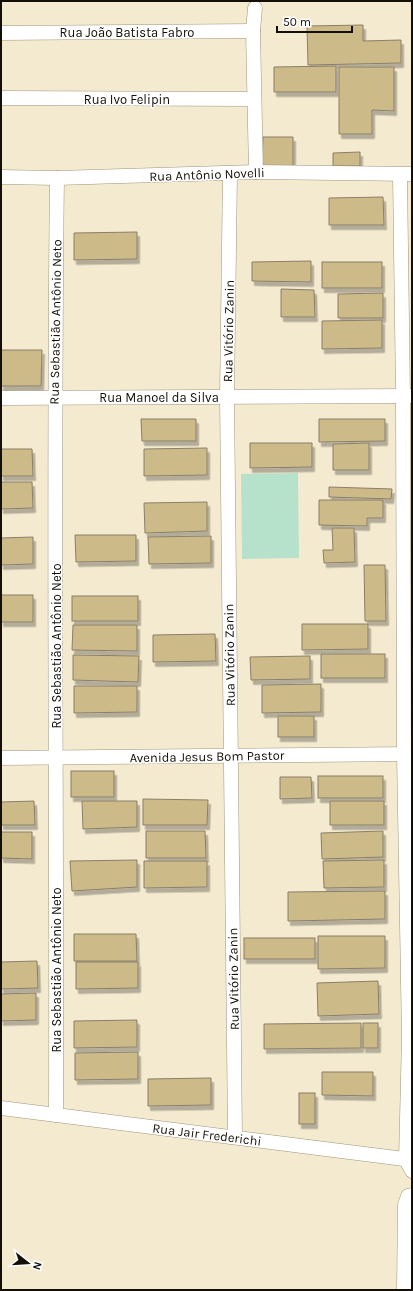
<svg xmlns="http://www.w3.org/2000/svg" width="413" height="1291" viewBox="0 0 413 1291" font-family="Karla,sans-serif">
	<defs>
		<filter id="shadow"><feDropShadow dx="2.5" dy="4.5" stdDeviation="0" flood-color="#0004"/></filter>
	</defs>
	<rect width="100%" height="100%" fill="#f4ead0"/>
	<polygon fill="#b6e2cb" points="298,473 299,558 242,559 241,474"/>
	<g fill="#cdba89" stroke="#897f68" filter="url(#shadow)">
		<polygon points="363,25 363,41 401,40 401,63 308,65 307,26"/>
		<polygon points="336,66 336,92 274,92 274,67"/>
		<polygon points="339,67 394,67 394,111 372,110 372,134 339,134"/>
		<polygon points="263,137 293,137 293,167 262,167"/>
		<polygon points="360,152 360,166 333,166 333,153"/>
		<polygon points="383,197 384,225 329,225 329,198"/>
		<polygon points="137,232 137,259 74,260 74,233"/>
		<polygon points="311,261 311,282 252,281 252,262"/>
		<rect x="322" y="262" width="60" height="26"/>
		<polygon points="281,289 314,290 315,317 281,317"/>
		<polygon points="383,293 383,318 338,318 338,294"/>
		<polygon points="382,320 382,348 322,349 322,321"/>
		<polygon points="1,350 42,350 41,386 1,386"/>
		<polygon points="141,419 196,419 196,441 142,441"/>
		<polygon points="319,419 385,419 385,441 319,442"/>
		<polygon points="250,443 312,443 312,467 250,468"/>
		<polygon points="369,443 369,470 333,470 333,444"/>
		<polygon points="207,448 207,475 144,476 144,449"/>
		<polygon points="1,449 32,449 33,476 1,476"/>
		<polygon points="1,482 32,482 33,508 1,509"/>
		<polygon points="329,487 392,489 391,499 329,497"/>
		<polygon points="319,500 383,500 383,518 367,518 367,526 319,525"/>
		<polygon points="207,502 207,531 145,533 144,503"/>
		<polygon points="332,528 354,528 355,562 324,563 323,550 333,550"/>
		<polygon points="75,535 136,535 136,561 76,562"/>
		<polygon points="211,536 211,563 149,564 148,537"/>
		<polygon points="33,537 33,564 1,565 1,538"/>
		<polygon points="364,565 385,565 386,621 365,621"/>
		<rect x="1" y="595" width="32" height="27"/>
		<rect x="72" y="596" width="66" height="25"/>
		<polygon points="302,624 368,624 368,649 302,650"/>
		<polygon points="73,625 137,625 137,651 72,650"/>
		<polygon points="215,634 216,661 153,662 153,635"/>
		<rect x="321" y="654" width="64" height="24"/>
		<polygon points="73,655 139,656 138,682 73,680"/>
		<polygon points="310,656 310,679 251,680 250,657"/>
		<polygon points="321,684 321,712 262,713 262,685"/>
		<polygon points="74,686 137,686 137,712 74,713"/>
		<rect x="278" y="716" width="36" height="21"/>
		<rect x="71" y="771" width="43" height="26"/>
		<rect x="318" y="776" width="65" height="22"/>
		<polygon points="280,777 311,777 312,798 280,799"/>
		<polygon points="143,799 208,800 207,825 143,825"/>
		<polygon points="34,801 35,825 1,825 1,802"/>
		<polygon points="82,801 137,801 137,827 83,829"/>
		<rect x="330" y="801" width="54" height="24"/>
		<polygon points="146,831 205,831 206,858 146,858"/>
		<polygon points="383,831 383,857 322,859 321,833"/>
		<polygon points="1,832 32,832 32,859 1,858"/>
		<polygon points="137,860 137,887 72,891 70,861"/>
		<polygon points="384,860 384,887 324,888 323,861"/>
		<polygon points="144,861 207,861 207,887 144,888"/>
		<polygon points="385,891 385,919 288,921 288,892"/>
		<polygon points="74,934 136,934 137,961 74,961"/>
		<polygon points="318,936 385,936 385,968 318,969"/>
		<rect x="244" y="938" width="71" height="21"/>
		<polygon points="37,961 38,988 1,989 1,962"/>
		<polygon points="76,962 138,962 138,988 76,989"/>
		<polygon points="378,981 379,1014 318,1016 317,983"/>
		<polygon points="36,993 36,1020 1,1021 1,994"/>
		<polygon points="137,1020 137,1047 74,1048 74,1021"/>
		<polygon points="361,1023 361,1048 264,1049 264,1024"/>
		<rect x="363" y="1023" width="15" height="25"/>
		<polygon points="138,1052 138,1079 75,1080 75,1053"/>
		<polygon points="322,1072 373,1072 373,1096 322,1095"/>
		<polygon points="211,1078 211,1105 148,1106 148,1079"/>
		<rect x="299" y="1093" width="16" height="31"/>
	</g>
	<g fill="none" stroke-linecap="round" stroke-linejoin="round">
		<defs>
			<g id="minor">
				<polyline points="255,8 253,31 256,172"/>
				<polyline points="1,33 253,31"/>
				<polyline points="1,98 253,99"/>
				<polyline points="230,173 227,397 235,1137"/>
				<polyline points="400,175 403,396 404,754 409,1037 406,1160 412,1171"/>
				<polyline points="1,177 57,178 256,172 412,174"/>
				<polyline points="1,398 412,396"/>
				<polyline points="1,758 412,754"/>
				<polyline points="1,1108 412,1160"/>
				<path d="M56 1115C57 803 53 490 57 178"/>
				<polyline points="404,1290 405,1205 408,1196 412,1195"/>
			</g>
		</defs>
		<use href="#minor" stroke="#9e957d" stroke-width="15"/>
		<use href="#minor" stroke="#fff" stroke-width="14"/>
	</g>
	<g text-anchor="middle" stroke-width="3" stroke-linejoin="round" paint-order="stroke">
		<g font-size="13" fill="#130f07" stroke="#fff">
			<text x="127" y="37">Rua João Batista Fabro</text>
			<text x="127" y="104">Rua Ivo Felipin</text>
			<text transform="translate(207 174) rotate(-2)" y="5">Rua Antônio Novelli</text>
			<text transform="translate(55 322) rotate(-89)" y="5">Rua Sebastião Antônio Neto</text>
			<text transform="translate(228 331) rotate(-89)" y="5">Rua Vitório Zanin</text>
			<text x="159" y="402">Rua Manoel da Silva</text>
			<text transform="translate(56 646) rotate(-90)" y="5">Rua Sebastião Antônio Neto</text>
			<text transform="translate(229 655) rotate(-91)" y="5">Rua Vitório Zanin</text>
			<text transform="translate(207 756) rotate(-1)" y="5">Avenida Jesus Bom Pastor</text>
			<text transform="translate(56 970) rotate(-90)" y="5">Rua Sebastião Antônio Neto</text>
			<text transform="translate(233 979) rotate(-91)" y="5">Rua Vitório Zanin</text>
			<text transform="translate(207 1134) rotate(7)" y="5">Rua Jair Frederichi</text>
		</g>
	</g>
	<rect width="413" height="1291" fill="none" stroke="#130f07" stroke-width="4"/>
	<g transform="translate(28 1263) rotate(107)" stroke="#ffffff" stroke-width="3" paint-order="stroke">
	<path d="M0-3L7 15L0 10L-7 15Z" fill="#130f07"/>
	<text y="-6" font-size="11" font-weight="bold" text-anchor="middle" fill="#130f07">N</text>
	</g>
	<path d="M277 26v6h75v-6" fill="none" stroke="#130f07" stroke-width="2"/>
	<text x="283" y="26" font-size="12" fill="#130f07" stroke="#ffffff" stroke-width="3" paint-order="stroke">50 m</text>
</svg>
